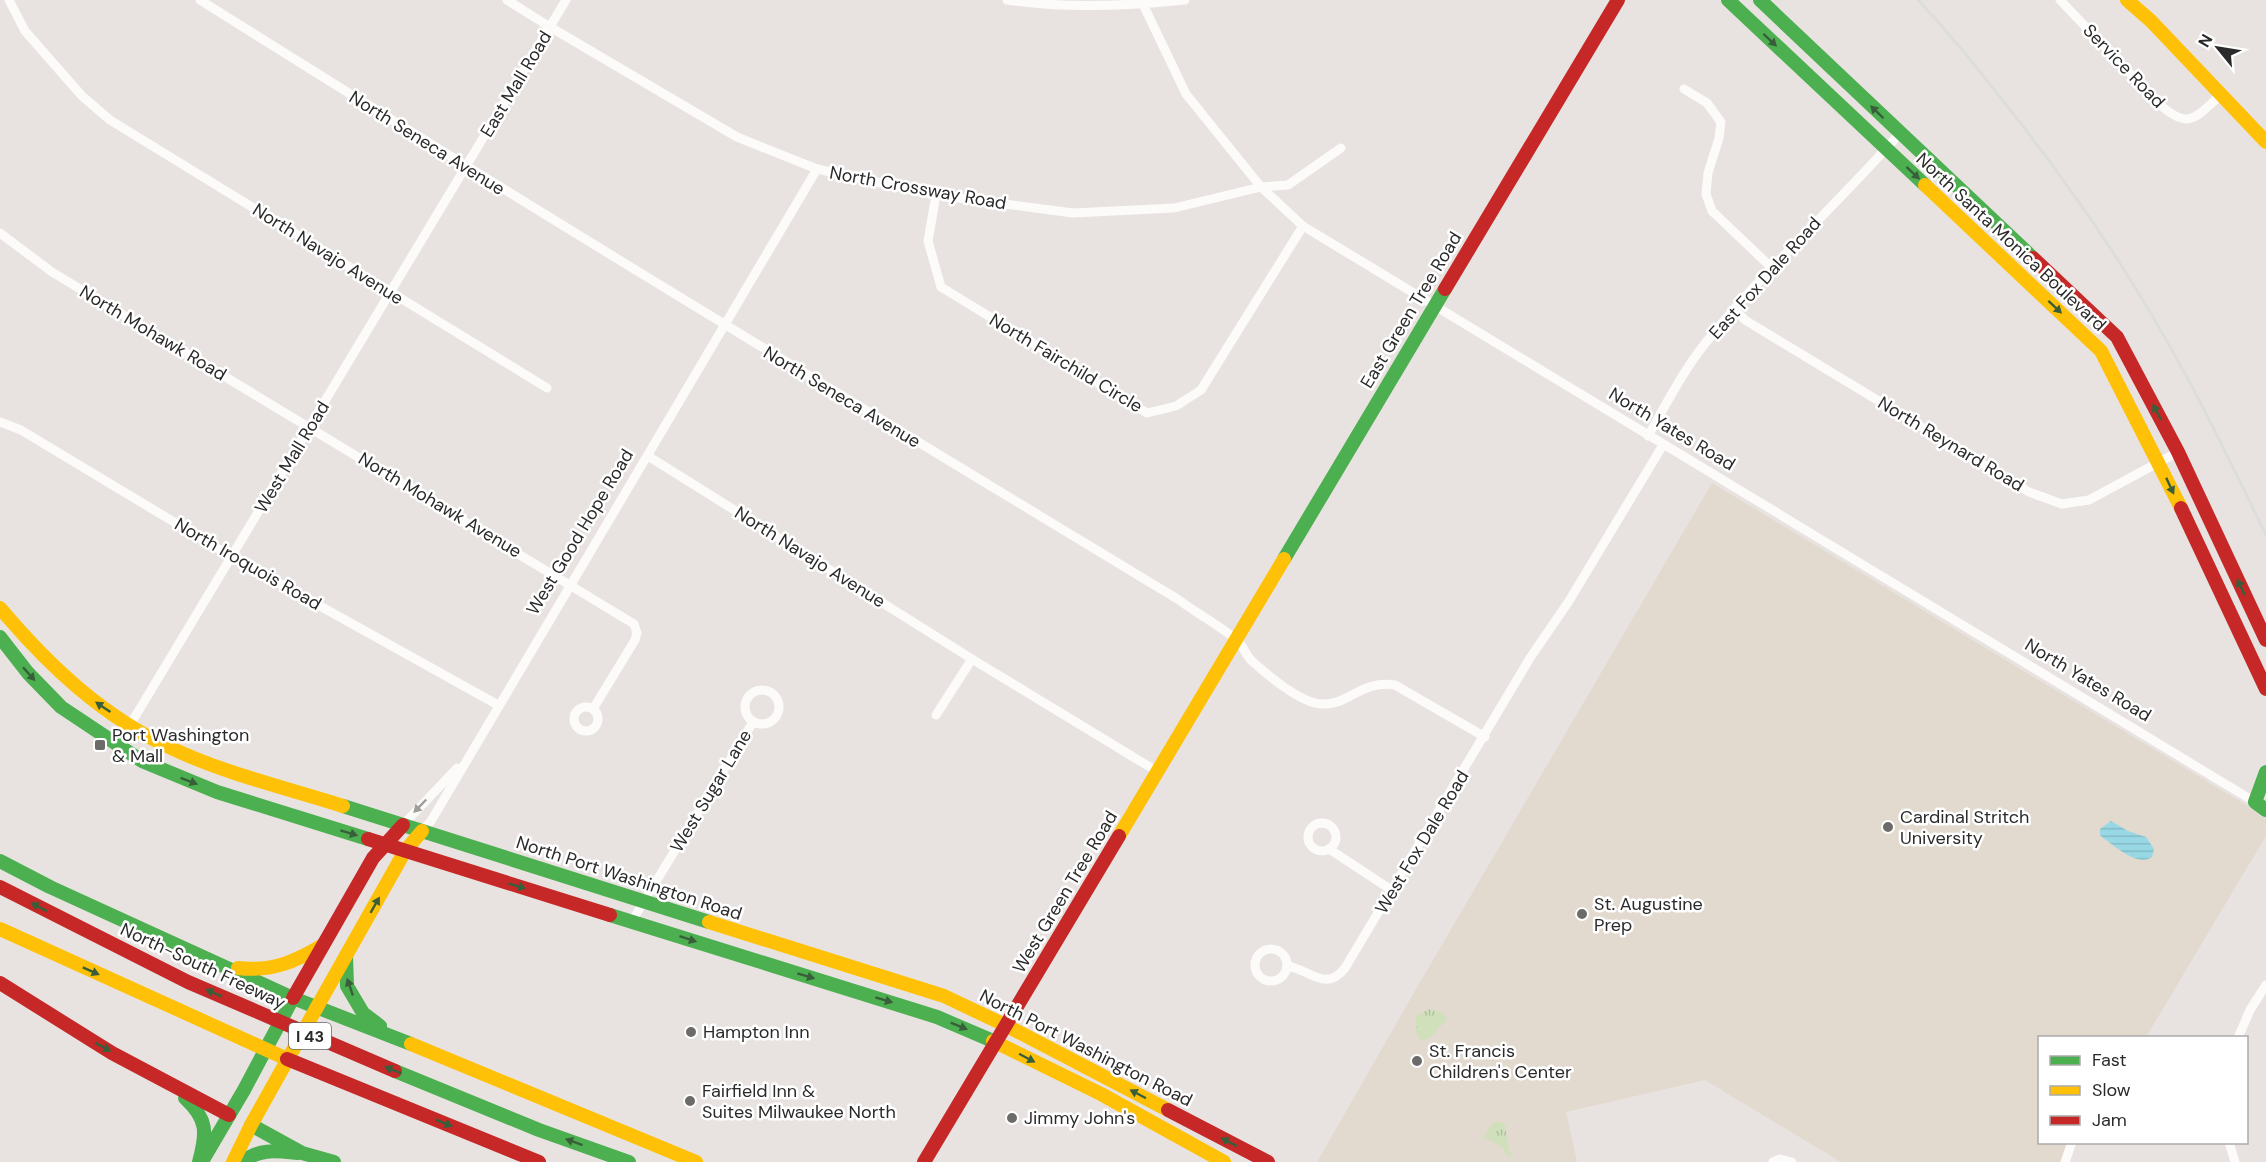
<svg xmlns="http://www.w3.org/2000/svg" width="2266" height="1162" viewBox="0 0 2266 1162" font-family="'DM Sans',sans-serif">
	<defs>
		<pattern id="park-tufts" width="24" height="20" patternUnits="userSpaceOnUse" patternTransform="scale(1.5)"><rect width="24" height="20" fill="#cfe0bb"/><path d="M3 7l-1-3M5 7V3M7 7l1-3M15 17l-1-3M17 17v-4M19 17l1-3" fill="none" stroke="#b2c0a1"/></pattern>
		<pattern id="water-rules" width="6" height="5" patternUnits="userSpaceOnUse" patternTransform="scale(1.5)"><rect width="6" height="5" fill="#98d8e5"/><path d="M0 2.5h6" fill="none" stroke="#83bac5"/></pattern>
	</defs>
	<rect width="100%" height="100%" fill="#e8e3e0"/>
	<polygon fill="#e2d9cf" points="1712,483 2266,817 2266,836 2146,1037 2040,1038 2040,1142 2069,1143 2062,1162 1841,1162 1705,1080 1566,1112 1577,1162 1317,1162 1415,991"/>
	<g fill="url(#park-tufts)">
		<polygon points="1429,1009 1443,1013 1447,1019 1431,1037 1421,1041 1416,1031 1416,1016"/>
		<polygon points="1498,1121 1505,1125 1509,1151 1512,1153 1510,1157 1505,1153 1503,1148 1484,1137 1492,1124"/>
	</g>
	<path fill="url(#water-rules)" d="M2111 821 2128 831 2146 837 2154 849 2152 857C2137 867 2115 846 2102 837L2100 835V829Z"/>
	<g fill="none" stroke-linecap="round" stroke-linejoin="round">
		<g stroke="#fcfbfa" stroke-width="9">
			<polyline points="9,0 25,31 82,96 110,120 547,388"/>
			<path d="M200 0C524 204 852 402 1179 600 1196 613 1224 628 1239 642 1244 648 1246 656 1252 661 1267 675 1301 703 1321 704 1348 706 1360 680 1395 685L1485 737"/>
			<polyline points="507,0 550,27 737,137 817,169 936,195 1073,213 1174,208 1261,187 1288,185 1341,148"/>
			<path d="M1007 0C1065 9 1127 6 1185 0"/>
			<polyline points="1141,0 1186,94 1261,187 1303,226 2255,802"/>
			<path d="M2060 0 2158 103C2190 132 2195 117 2222 94"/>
			<polyline points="1684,89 1707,103 1721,122 1719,138 1708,173 1706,194 1712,211 1772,268"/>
			<polyline points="936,195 928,241 941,287 1147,413 1176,406 1201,390 1303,226"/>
			<polyline points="0,233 52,272 634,624 637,633 635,640 593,709"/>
			<polyline points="1735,310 1745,320 2029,492 2062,504 2089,500 2178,452"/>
			<polyline points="0,422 21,430 232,557 498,705"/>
			<path d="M1648 436C1668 401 1686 365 1712 335 1770 264 1840 202 1900 133"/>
			<polyline points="648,456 972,659 1158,772"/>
			<circle cx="762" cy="707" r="17"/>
			<circle cx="586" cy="719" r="12"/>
			<polyline points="936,715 972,659"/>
			<polyline points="118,745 566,0"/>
			<circle cx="1322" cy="837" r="14"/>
			<polyline points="403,825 457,768"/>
			<polyline points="422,831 431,821 817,169"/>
			<polyline points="1329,849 1393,891"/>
			<polyline points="632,921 753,722"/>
			<circle cx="1271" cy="965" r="16"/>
			<path d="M1287 966C1309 969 1326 993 1345 968L1530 658 1569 601 1663 445"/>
			<polyline points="2238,1038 2250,1010 2266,985"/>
			<polyline points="2229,1142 2235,1162"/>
			<polyline points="1773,1162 1780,1159 1792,1162"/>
			<polyline points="2065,1162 2072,1142"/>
		</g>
		<g stroke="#4caf50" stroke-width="14">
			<polyline points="1728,0 1925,185"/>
			<polyline points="1760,0 2033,258"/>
			<polyline points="1284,559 1445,289"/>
			<polyline points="0,637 28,673 61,707 142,761 217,792 368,839"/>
			<polyline points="2266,772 2255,802 2266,810"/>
			<polyline points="343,806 709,922"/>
			<polyline points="0,861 50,887 293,998 411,1044"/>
			<polyline points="610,915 937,1017 993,1041"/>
			<polyline points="346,956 347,986 363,1013 380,1026"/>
			<polyline points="395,1071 539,1130 629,1162"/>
			<path d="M185 1098C208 1119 207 1133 199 1162"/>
			<polyline points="251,1125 302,1153 334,1162"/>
			<polyline points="204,1158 244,1090 293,998"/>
			<path d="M243 1162C259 1148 277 1151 297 1153"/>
		</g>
		<g stroke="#ffc107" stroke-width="14">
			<polyline points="2127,0 2151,21 2266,142"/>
			<polyline points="1925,185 2101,351 2181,508"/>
			<path d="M0 608C49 666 103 717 173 749 227 774 286 788 343 806"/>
			<polyline points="1119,836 1284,559"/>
			<polyline points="709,922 944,996 1007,1026 1168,1110"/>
			<polyline points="0,929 287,1059"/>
			<path d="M238 968C271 972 295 962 323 945"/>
			<polyline points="317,1007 405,851 422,831"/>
			<polyline points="993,1041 1101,1094 1224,1162"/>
			<polyline points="411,1044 696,1162"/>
			<polyline points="233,1162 251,1125 317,1007"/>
		</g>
		<g stroke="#c62828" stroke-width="14">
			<polyline points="2033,258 2117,337 2178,452 2266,640"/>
			<polyline points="1445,289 1618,0"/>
			<polyline points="2181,508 2266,689"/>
			<polyline points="368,839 610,915"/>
			<polyline points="0,887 188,982 395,1071"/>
			<polyline points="0,983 112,1053 229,1115"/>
			<polyline points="293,998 373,858 403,825"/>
			<polyline points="287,1059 539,1162"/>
			<polyline points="1168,1110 1268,1162"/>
			<polyline points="924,1162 1119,836"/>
		</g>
		<path stroke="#deddde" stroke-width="3" d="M1918 0C1948 32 1976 66 2003 101 2073 188 2136 282 2189 381 2216 431 2241 484 2266 535"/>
	</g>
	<defs><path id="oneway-solid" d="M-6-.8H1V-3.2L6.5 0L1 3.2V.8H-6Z" transform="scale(1.5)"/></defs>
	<g fill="#385f39">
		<use href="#oneway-solid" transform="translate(1770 40) rotate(43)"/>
		<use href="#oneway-solid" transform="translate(1877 112) rotate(-136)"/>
		<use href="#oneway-solid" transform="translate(1913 173) rotate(43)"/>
		<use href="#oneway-solid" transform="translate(2055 307) rotate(43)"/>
		<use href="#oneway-solid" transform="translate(2157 412) rotate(-118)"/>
		<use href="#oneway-solid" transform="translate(2170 486) rotate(65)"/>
		<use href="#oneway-solid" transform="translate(2241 587) rotate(-115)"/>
		<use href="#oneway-solid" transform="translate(29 674) rotate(48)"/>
		<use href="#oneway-solid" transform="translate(103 707) rotate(-146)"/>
		<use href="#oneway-solid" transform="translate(189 781) rotate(21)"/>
		<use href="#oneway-solid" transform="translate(349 833) rotate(17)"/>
		<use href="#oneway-solid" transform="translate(517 886) rotate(17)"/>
		<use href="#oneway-solid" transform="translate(375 905) rotate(-60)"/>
		<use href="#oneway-solid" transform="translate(39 907) rotate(-153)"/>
		<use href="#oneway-solid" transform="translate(688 939) rotate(18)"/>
		<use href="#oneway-solid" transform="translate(91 971) rotate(24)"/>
		<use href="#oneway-solid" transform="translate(806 976) rotate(17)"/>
		<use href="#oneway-solid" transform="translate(350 987) rotate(-109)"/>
		<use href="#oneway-solid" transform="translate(214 993) rotate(-156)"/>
		<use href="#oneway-solid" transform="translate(884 1000) rotate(17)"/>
		<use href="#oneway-solid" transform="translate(959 1026) rotate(22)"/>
		<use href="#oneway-solid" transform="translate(103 1047) rotate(29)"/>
		<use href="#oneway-solid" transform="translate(1027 1058) rotate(28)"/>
		<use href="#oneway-solid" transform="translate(393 1070) rotate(-158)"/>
		<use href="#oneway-solid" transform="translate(1138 1094) rotate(-152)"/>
		<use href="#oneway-solid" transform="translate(444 1123) rotate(22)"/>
		<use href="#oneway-solid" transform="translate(574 1142) rotate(-160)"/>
		<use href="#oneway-solid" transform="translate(1229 1142) rotate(-153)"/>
	</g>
	<use fill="#9e9d9c" href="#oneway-solid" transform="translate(420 806) rotate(134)"/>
	<g fill="#6c6b6a" stroke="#fff" stroke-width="2">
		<rect x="94" y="739" width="12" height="12" rx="3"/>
		<circle cx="1888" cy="827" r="6"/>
		<circle cx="1582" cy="914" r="6"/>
		<circle cx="691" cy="1032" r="6"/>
		<circle cx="1417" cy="1061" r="6"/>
		<circle cx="690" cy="1101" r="6"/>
		<circle cx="1012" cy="1118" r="6"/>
	</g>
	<g text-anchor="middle" stroke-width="5" stroke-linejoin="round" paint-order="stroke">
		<rect fill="#fff" stroke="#6a6a6a" stroke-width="1.5" x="289" y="1023" width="42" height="26" rx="4.5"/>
		<g font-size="16" font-weight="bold" fill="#2a2a2a">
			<text x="310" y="1042">I 43</text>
		</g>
		<g font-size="18" fill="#2a2a2a" stroke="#fff">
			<text transform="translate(2124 66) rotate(46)" y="6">Service Road</text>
			<text transform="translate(516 84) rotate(-59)" y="6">East Mall Road</text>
			<text transform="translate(427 143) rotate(32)" y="6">North Seneca Avenue</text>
			<text transform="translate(918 188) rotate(10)" y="6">North Crossway Road</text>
			<text transform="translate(2011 242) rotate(43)" y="6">North Santa Monica Boulevard</text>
			<text transform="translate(328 254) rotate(32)" y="6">North Navajo Avenue</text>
			<text transform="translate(1765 278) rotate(-48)" y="6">East Fox Dale Road</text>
			<text transform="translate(1411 310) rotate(-59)" y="6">East Green Tree Road</text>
			<text transform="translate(153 333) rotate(31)" y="6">North Mohawk Road</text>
			<text transform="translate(1066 363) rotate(31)" y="6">North Fairchild Circle</text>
			<text transform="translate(842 397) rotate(31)" y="6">North Seneca Avenue</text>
			<text transform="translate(1672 429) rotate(31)" y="6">North Yates Road</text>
			<text transform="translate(1951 444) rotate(31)" y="6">North Reynard Road</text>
			<text transform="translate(292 457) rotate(-59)" y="6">West Mall Road</text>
			<text transform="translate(440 505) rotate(31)" y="6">North Mohawk Avenue</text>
			<text transform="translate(580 532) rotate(-59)" y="6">West Good Hope Road</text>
			<text transform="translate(810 557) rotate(32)" y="6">North Navajo Avenue</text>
			<text transform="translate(248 564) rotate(30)" y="6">North Iroquois Road</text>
			<text transform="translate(2088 680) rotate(31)" y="6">North Yates Road</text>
			<text transform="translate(711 791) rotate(-59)" y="6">West Sugar Lane</text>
			<text transform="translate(1422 842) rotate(-59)" y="6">West Fox Dale Road</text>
			<text transform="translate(629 878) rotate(18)" y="6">North Port Washington Road</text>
			<text transform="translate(1065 892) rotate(-59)" y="6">West Green Tree Road</text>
			<text transform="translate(203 966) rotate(25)" y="6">North-South Freeway</text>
			<text transform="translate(1086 1048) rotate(27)" y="6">North Port Washington Road</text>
		</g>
		<g font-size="18" fill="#2a2a2a" stroke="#fff" text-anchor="start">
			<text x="112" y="741">Port Washington<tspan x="112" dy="21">&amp; Mall</tspan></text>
			<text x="1900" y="823">Cardinal Stritch<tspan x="1900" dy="21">University</tspan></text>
			<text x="1594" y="910">St. Augustine<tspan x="1594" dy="21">Prep</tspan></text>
			<text x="703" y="1038">Hampton Inn</text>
			<text x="1429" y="1057">St. Francis<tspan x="1429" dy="21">Children's Center</tspan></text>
			<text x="702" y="1097">Fairfield Inn &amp;<tspan x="702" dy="21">Suites Milwaukee North</tspan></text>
			<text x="1024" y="1124">Jimmy John's</text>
		</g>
	</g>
	<rect x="2038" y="1036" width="210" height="108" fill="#ffffff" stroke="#aaaaaa" stroke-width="1.5"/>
	<rect x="2050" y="1056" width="30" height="9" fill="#4caf50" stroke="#aaaaaa" stroke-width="1.5"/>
	<text x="2092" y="1066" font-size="18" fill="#2a2a2a">Fast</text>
	<rect x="2050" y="1086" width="30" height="9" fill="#ffc107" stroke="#aaaaaa" stroke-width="1.5"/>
	<text x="2092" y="1096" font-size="18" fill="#2a2a2a">Slow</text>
	<rect x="2050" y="1116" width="30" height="9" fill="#c62828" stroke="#aaaaaa" stroke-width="1.5"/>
	<text x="2092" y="1126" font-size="18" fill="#2a2a2a">Jam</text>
	<g transform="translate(2218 48) rotate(300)" stroke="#ffffff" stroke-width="4.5" paint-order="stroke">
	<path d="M0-4.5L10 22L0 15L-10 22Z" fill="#2a2a2a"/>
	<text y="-9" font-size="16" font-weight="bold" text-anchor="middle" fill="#2a2a2a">N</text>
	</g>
</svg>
